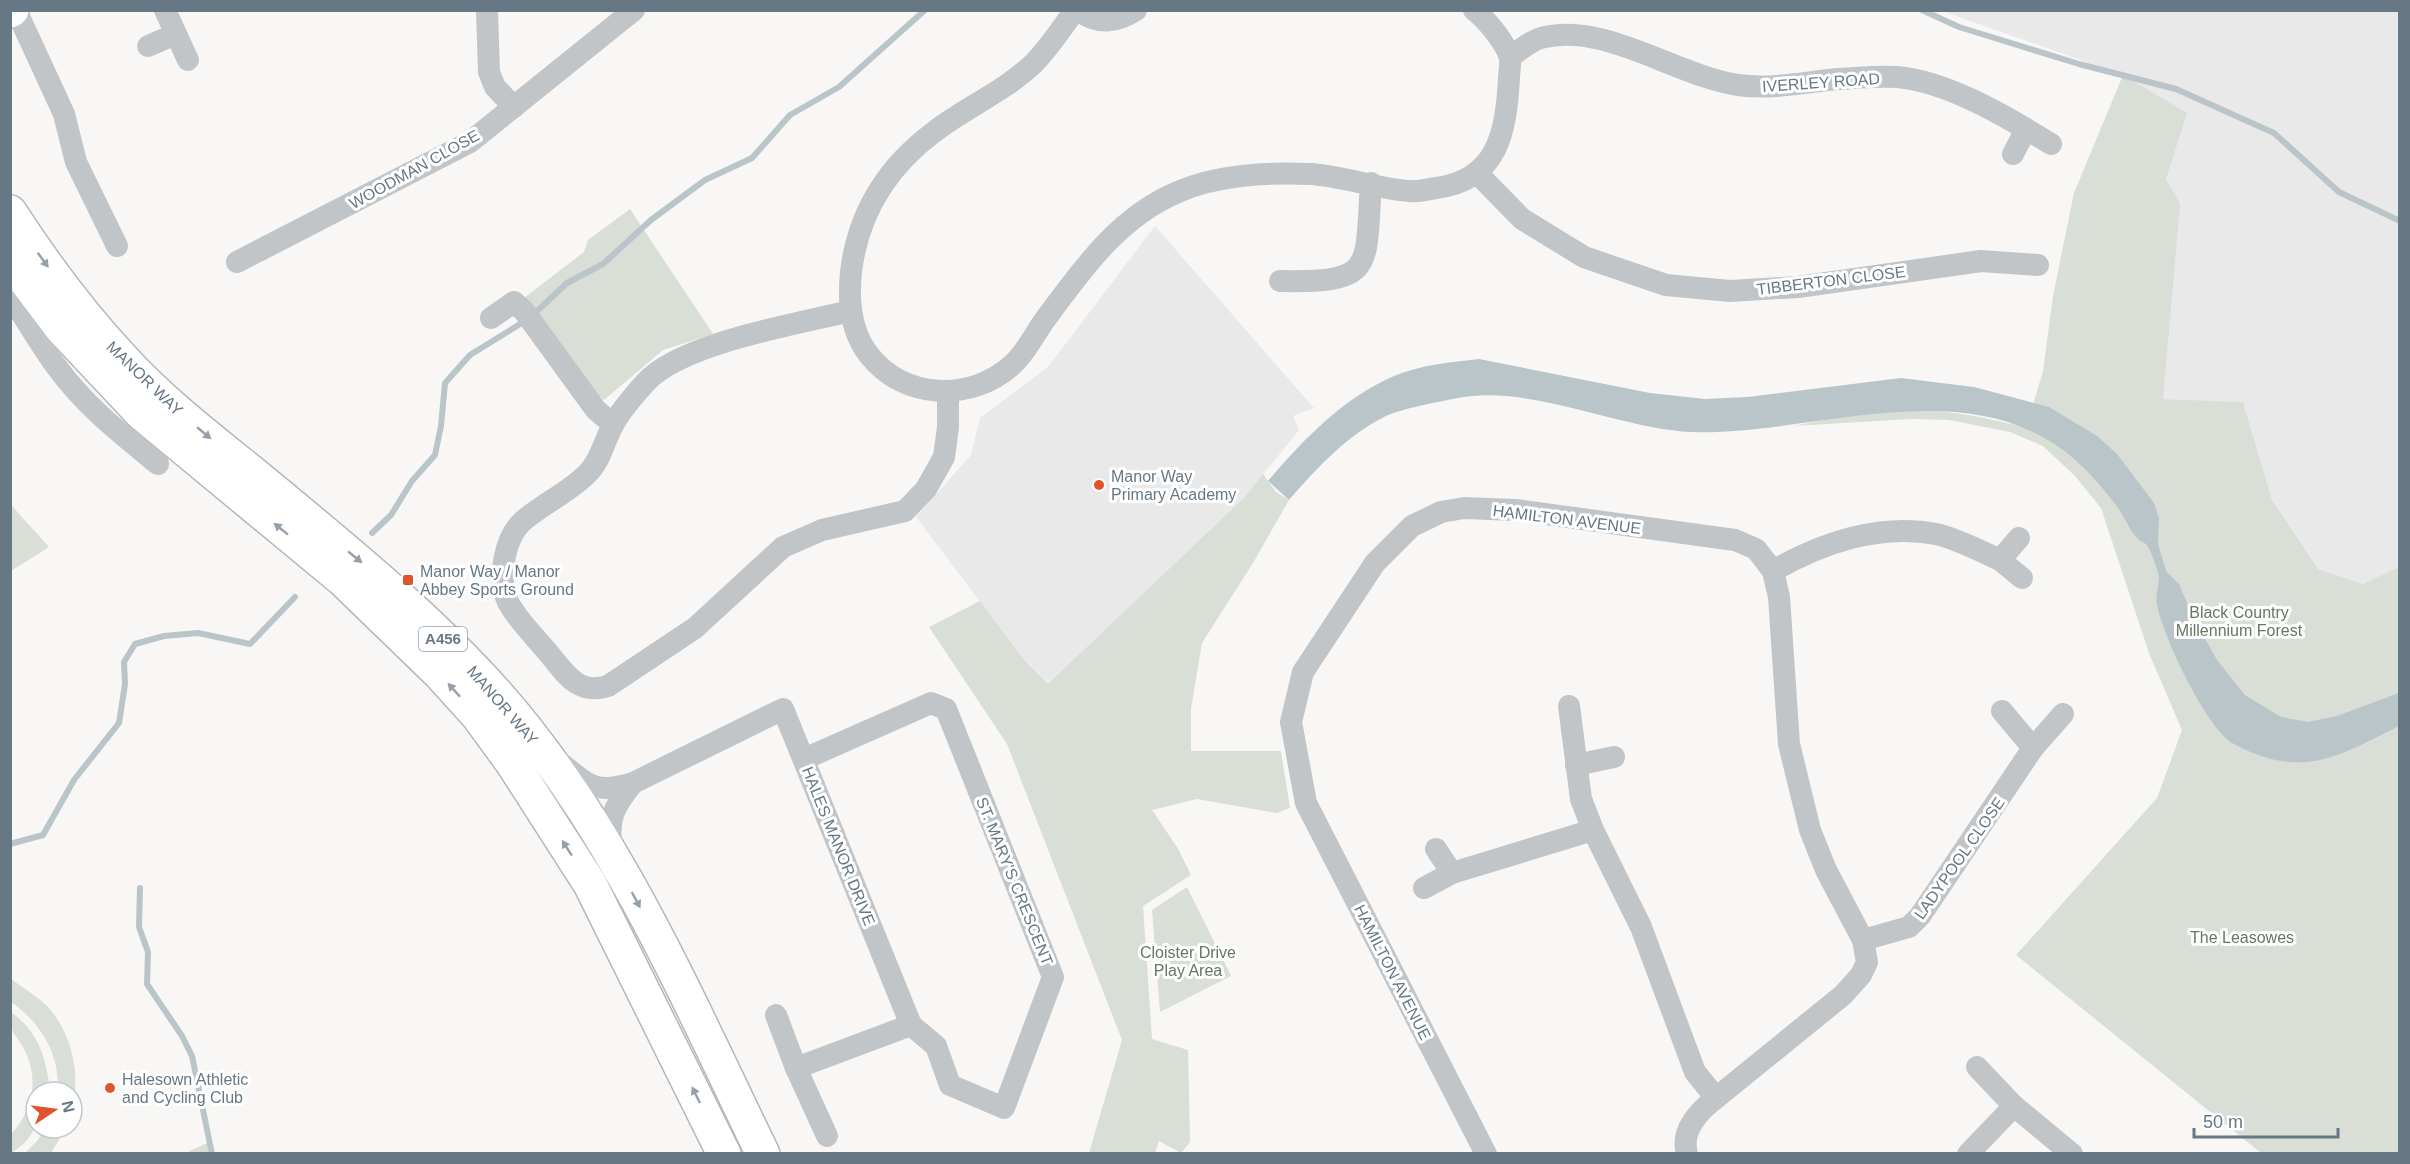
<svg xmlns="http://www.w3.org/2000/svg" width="2410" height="1164" viewBox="0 0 2410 1164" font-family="Arial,sans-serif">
	<rect width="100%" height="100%" fill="#f8f7f5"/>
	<g fill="#e8e9e8">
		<polygon points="1942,11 2399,11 2399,567 2363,584 2318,569 2272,500 2243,402 2163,399 2142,178 2123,75"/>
		<polygon points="1155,226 1314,408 1293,416 1299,430 1245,497 1126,763 1025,661 916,517 971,455 980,418 1048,367"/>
	</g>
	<g fill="#d9ded6">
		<path d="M2123 75 2187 113 2166 179 2180 204 2163 399 2243 402 2272 500 2318 569 2363 584 2399 567V1153H2261L2016 955 2157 798 2182 730 2149 653 2101 508 2075 476 2043 446 2010 432 1949 420 1911 419 1793 426C1839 416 1889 409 1935 411 1966 413 1996 420 2026 428L2043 371 2053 296 2074 193Z"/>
		<polygon points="630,209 713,334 663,350 604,400 590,389 524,298 584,252 588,240"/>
		<polygon points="1263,474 1276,492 1289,500 1253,563 1202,643 1191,708 1191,751 1281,751 1290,808 1277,813 1197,799 1152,810 1177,847 1191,875 1143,906 1152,1039 1188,1050 1190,1142 1181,1153 1159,1141 1155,1153 1089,1153 1122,1040 1007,744 929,627 980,601 1025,661 1048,684 1245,497"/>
		<polygon points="11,505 49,547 11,571"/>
		<polygon points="1187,887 1231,976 1160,1012 1152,910"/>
		<path d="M11 979C22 987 35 995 45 1004 72 1031 81 1074 72 1109V1092H57C62 1056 39 1021 11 1002Z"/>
		<path d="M11 1012C38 1032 45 1055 50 1088L49 1092H36C36 1122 39 1136 11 1153V1134C32 1113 39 1081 26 1053 16 1031 10 1039 11 1012Z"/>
		<polygon points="44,1128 66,1128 51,1153 25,1153 38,1140"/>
		<polygon points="209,1142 212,1153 186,1153"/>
	</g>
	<path fill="#bac5c9" d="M1479 359 1650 393 1705 399 1747 397 1901 378 1974 387 2049 407 2097 436 2117 454 2154 503 2159 518 2158 544 2166 571 2179 584 2192 615 2217 660 2245 695 2281 717 2308 722 2337 716 2399 693V726C2337 757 2302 780 2234 744 2207 730 2162 635 2157 604 2155 594 2159 586 2159 577 2158 570 2151 551 2147 545 2144 542 2139 541 2136 537 2129 529 2125 517 2118 508 2105 490 2090 473 2073 458 1967 368 1814 436 1692 432 1619 429 1531 384 1458 398 1438 402 1404 408 1386 416 1347 435 1317 468 1289 500L1268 481C1303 440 1343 398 1394 376 1420 365 1451 362 1479 359Z"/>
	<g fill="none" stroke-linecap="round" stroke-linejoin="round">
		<g stroke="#bac5c9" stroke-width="6">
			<polyline points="1922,10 1959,27 2079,64 2176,89 2274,133 2339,192 2400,221"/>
			<polyline points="533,315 567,283 603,264 651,220 705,180 752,158 790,115 839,87 925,10"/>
			<polyline points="372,533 391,515 412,481 435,455 441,426 445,383 470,355 525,321"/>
			<polyline points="10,844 43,835 74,780 119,723 125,684 124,662 135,644 164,636 198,633 250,644 295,597"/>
			<polyline points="140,888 139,927 148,952 147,984 182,1036 192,1056 212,1154"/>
		</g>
		<defs>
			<polyline id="primary" points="10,11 12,10"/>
			<g id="highway">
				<path d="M10 212C43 263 80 313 122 358 163 403 213 441 260 479 342 547 425 614 496 693 614 826 686 996 763 1154"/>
				<polyline points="10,260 62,329 141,413 343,580 439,673 478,716 513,764 590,884 724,1154"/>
			</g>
		</defs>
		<use href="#primary" stroke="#b4b9bc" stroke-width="36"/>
		<use href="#highway" stroke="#b4b8bb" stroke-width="36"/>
		<g stroke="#c1c5c8" stroke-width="22">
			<polyline points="16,10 64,114 76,162 117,246"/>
			<polyline points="165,10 188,60"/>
			<polyline points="487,10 489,72 495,87 514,107"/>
			<path d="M1075 10C1062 28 1049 48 1034 63 1004 92 966 107 934 132 887 167 858 213 851 272 848 301 850 331 869 355 904 400 971 402 1012 365 1025 354 1034 335 1044 321 1081 271 1118 217 1178 192 1216 175 1269 172 1310 174 1344 176 1377 189 1410 191 1418 192 1428 189 1436 188 1498 180 1506 132 1509 78 1509 72 1511 63 1510 58 1506 43 1486 19 1474 10"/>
			<path d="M1078 10C1097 25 1117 23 1136 10"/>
			<polyline points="148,46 176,34"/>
			<path d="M1510 57C1519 51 1530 41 1541 38 1604 21 1676 76 1738 85 1772 90 1804 82 1838 79 1857 78 1878 76 1897 77 1947 81 2009 118 2051 144"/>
			<polyline points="2013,154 2026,129"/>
			<polyline points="1478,174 1522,219 1584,257 1666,285 1730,291 1798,287 1981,261 2038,265"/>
			<polyline points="237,262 470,142 634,10"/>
			<path d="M1280 281C1376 283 1365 269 1371 183"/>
			<path d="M10 296C26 319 39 343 56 366 84 405 121 434 158 464"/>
			<path d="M850 311C797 324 682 343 646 382 635 394 621 410 613 425 604 441 601 460 588 473 568 493 544 503 523 521 504 538 497 580 508 602 518 621 537 639 550 655 567 676 579 695 608 686L695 628 783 547 822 530 905 511 926 489 944 457 948 427V393"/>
			<polyline points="491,318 514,302 524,311 596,410 613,424"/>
			<polyline points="2019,538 2000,560 2022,578"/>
			<path d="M1773 571C1821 543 1880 523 1936 534 1958 539 1980 551 2000 560"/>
			<path d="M1569 706 1581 799 1593 830 1641 927 1695 1072 1716 1098C1699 1111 1680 1130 1687 1154"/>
			<polyline points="2002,711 2033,748"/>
			<polyline points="804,759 931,703 946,709 1053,977 1004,1108 950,1085 936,1046 911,1025"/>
			<path d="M562 764C590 787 597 794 633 783L783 709 911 1025 796 1068 776 1015"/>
			<polyline points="1576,765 1614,757"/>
			<polyline points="1436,849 1452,873"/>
			<path d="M612 852C607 820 613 807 633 783"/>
			<polyline points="1424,888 1452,873 1593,830"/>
			<polyline points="1863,940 1909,927 1920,916 2033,748 2063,714"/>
			<polyline points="1977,1067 2014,1106 2072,1154"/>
			<polyline points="796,1068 827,1136"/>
			<polyline points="1486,1154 1306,803 1291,722 1303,672 1375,563 1412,526 1441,512 1464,508 1516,510 1735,540 1756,549 1773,571 1779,597 1789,744 1810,830 1826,870 1863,940 1867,962 1861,975 1843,995 1716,1098"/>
			<polyline points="1968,1154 2014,1106"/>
		</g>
		<use href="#primary" stroke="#fff" stroke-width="33"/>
		<use href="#highway" stroke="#fff" stroke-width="33"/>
	</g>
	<defs><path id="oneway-solid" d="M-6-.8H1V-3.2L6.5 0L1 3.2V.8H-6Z" transform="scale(1.5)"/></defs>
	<g fill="#95a0aa">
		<use href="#oneway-solid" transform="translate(43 260) rotate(54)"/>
		<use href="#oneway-solid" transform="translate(204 433) rotate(40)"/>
		<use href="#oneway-solid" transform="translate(281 529) rotate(-141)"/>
		<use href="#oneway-solid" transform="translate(355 557) rotate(39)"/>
		<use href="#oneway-solid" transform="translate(454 690) rotate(-132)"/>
		<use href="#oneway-solid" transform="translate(567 848) rotate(-123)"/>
		<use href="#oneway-solid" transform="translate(636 900) rotate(62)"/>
		<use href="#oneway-solid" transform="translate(696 1095) rotate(-116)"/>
	</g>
	<g fill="#df532d" stroke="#fff" stroke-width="2">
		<circle cx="1099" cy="485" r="6"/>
		<rect x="402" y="574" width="12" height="12" rx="3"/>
		<circle cx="110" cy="1088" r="6"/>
	</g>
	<g text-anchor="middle" stroke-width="6" stroke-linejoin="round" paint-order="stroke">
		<rect fill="#fff" stroke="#95a0aa" stroke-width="1.5" x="419" y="627" width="48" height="24" rx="4.5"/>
		<g font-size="15" font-weight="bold" fill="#677885">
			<text x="443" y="644">A456</text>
		</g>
		<g font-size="16" fill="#677885" stroke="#fff">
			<text transform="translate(1821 82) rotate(-4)" y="6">IVERLEY ROAD</text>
			<text transform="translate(414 169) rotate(-29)" y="6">WOODMAN CLOSE</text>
			<text transform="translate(1831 280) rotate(-7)" y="6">TIBBERTON CLOSE</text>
			<text transform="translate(145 378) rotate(44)" y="6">MANOR WAY</text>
			<text transform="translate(1567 519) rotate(7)" y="6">HAMILTON AVENUE</text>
			<text transform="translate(503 705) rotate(49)" y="6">MANOR WAY</text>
			<text transform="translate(839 846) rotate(68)" y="6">HALES MANOR DRIVE</text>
			<text transform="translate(1959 858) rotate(-55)" y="6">LADYPOOL CLOSE</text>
			<text transform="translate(1015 881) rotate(68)" y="6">ST. MARY'S CRESCENT</text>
			<text transform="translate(1393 972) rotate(63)" y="6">HAMILTON AVENUE</text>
		</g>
		<g font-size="16" fill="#677885" stroke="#fff" text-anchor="start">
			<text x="1111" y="482">Manor Way<tspan x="1111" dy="18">Primary Academy</tspan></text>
			<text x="420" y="577">Manor Way / Manor<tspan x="420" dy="18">Abbey Sports Ground</tspan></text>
			<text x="122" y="1085">Halesown Athletic<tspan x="122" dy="18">and Cycling Club</tspan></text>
		</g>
		<g font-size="16" fill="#667762" stroke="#fff">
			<text x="2239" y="618">Black Country<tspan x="2239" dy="18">Millennium Forest</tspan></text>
			<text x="2242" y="943">The Leasowes</text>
			<text x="1188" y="958">Cloister Drive<tspan x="1188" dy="18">Play Area</tspan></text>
		</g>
	</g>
	<rect width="2410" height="1164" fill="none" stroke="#677885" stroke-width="24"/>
	<g transform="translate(54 1110) rotate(77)"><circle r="28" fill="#ffffff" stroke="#c2c9ce" stroke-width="1.5"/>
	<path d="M0-4.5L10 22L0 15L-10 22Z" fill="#df532d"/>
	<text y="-9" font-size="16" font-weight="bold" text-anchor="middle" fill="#677885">N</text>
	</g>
	<path d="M2194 1128v9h144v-9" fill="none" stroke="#677885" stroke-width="3"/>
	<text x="2203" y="1128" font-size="18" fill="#677885" stroke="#ffffff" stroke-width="4.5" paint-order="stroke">50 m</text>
</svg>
